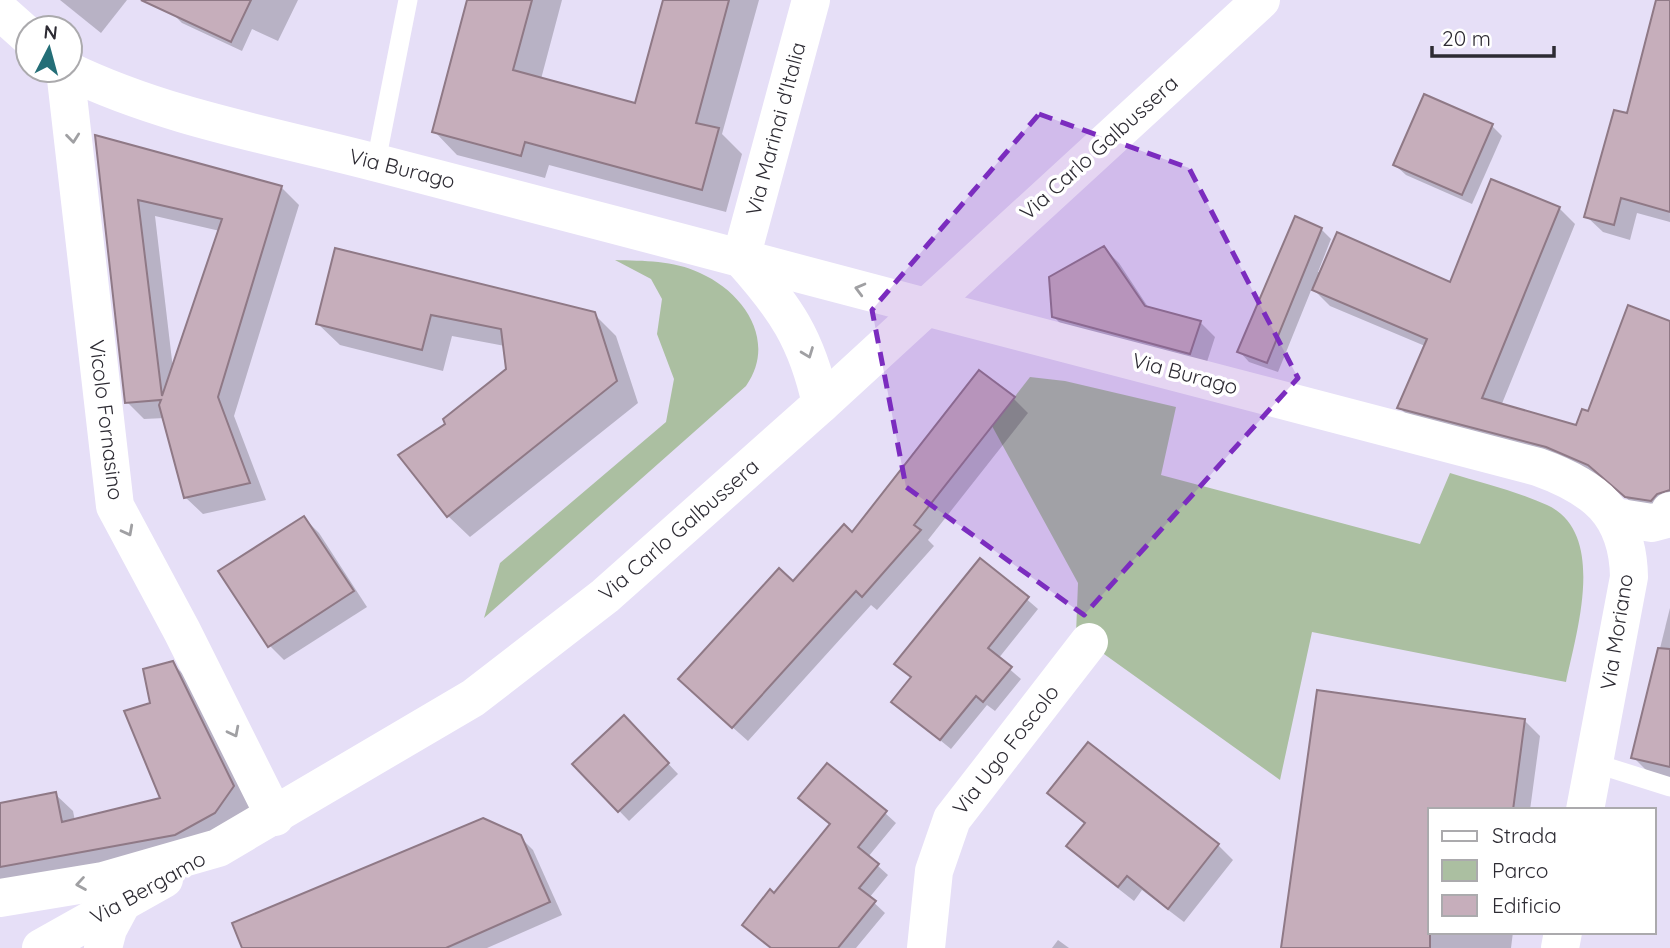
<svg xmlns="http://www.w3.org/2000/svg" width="1670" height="948" viewBox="0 0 1670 948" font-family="Quicksand,sans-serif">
	<rect width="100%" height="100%" fill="#e6dff7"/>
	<g fill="#abbfa1">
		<path d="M615 260C644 261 673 260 700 273 745 293 777 342 746 386L484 618 500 563 666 422 674 379 657 334 662 299 651 279Z"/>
		<path d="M1030 377 1065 381 1176 407 1161 475 1420 544 1450 473C1482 483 1516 491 1547 505 1608 533 1576 633 1566 682L1312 632 1280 780 1076 634 1078 583 992 426Z"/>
	</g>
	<g fill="#0003" fill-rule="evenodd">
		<polygon points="60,0 127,0 101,33"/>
		<polygon points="178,0 298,0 278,41 252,29 242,51 182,23 172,13"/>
		<polygon points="469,0 562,0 541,79 636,105 665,0 759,0 722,134 742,154 726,212 549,165 545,178 457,155 434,131"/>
		<polygon points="1668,0 1670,222 1637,213 1630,240 1603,232 1586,216 1629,115"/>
		<polygon points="1492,126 1502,136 1472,204 1406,175 1395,165"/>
		<path d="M97 138 281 187 299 205 234 416 266 500 203 514 185 497 165 418 144 419 127 402ZM155 216 220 231 173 369Z"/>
		<polygon points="1559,208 1575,224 1501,406 1577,427 1670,323 1670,514 1643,512 1606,481 1415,423 1399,407 1425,346 1330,306 1312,288 1278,372 1249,362 1239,351 1321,229 1331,239 1318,272 1451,284"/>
		<polygon points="1104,248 1119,263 1150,310 1200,322 1215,337 1205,368 1069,332 1054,317"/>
		<polygon points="336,250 594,314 616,336 638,403 470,537 448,516 447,425 508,370 505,346 452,336 443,371 340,345 318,324"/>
		<polygon points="1013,398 1028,413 928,540 934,546 877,610 871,605 748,741 695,694 793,583"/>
		<polygon points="304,518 319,533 367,607 284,660 269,645"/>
		<polygon points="981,560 1038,609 998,659 1021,679 995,711 987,705 951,749 893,702 912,678 897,664"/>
		<polygon points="1670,608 1670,778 1649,773 1633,757"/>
		<polygon points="172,663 190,681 251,805 232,831 0,888 0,804 55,794 73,811 75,821 162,799 152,704"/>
		<polygon points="624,717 678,774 629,821 574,764"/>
		<polygon points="1525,721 1540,736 1530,810 1430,810 1430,932 1513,932 1511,948 1283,948"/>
		<polygon points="1050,793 1218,845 1233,860 1184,922 1142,890 1134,901 1083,861 1068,846 1085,824"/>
		<polygon points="885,813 896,823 868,857 888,875 869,898 885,913 856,948 771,948 744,925 774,895"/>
		<polygon points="520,837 533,850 562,915 487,948 244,948"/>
		<polygon points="1058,940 1069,948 1052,948"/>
	</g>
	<g fill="#c6aebb" stroke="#8f7986" stroke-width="2" fill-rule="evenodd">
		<polygon points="141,0 251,0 231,42"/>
		<polygon points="467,0 532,0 513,70 635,103 663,0 729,0 696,123 719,128 702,190 525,142 521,156 432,132"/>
		<polygon points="1656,0 1670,0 1670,212 1621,198 1614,225 1584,217 1614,110 1627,113"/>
		<polygon points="1424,94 1493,124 1462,195 1393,165"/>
		<path d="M95 135 282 186 218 397 250 483 184 498 159 405 161 400 125 403ZM138 200 222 219 162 396Z"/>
		<polygon points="1491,179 1560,207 1482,398 1576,425 1582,409 1588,411 1628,305 1670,321 1670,490 1657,494 1651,501 1625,497 1588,465 1546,447 1397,408 1427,339 1312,290 1337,232 1450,282"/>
		<polygon points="1295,216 1322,228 1267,363 1237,352"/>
		<polygon points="1104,246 1145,306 1201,321 1190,354 1052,317 1049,277"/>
		<polygon points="335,248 595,312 617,381 447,517 398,455 445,424 443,419 506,369 501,329 431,315 422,350 316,324"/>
		<polygon points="979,370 1015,397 914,525 921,530 862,597 856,591 732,728 678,679 779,568 793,581 844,524 852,532"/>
		<polygon points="304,516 354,591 268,647 218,571"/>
		<polygon points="980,558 1029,597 988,648 1012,667 983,702 976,696 940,740 891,702 911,677 894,664"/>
		<polygon points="1658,648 1670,649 1670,767 1631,758"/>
		<polygon points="173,661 234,786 215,813 175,835 0,867 0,803 56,792 62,822 160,798 124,711 150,703 143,669"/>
		<polygon points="1317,690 1525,719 1513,810 1430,810 1430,948 1281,948"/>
		<polygon points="624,715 669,763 618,812 572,764"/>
		<polygon points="1088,742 1219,844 1168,909 1127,876 1118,887 1066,846 1085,823 1047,793"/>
		<polygon points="827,763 887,811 858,847 879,864 859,888 876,901 838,948 771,948 742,925 770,889 774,893 830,824 798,798"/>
		<polygon points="483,818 521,835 550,902 446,948 242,948 232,923"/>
	</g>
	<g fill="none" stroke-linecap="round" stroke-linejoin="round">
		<g stroke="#fff" stroke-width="19">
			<polyline points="376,162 408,0"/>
			<polyline points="1594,763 1670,787"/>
		</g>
		<g stroke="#fff" stroke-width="38">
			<polyline points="0,11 28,36"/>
			<polyline points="65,70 115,506 182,631 275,817"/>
			<path d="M67 70C166 118 275 136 381 164 563 211 744 259 926 307"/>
			<polyline points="741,258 811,0"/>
			<path d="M741 258C785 307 807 339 821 404"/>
			<polyline points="1614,517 1652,523 1667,519 1670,511"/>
			<polyline points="103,948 108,929 122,903"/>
			<polyline points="926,948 934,871 952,819 1089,642"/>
		</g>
		<g stroke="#fff" stroke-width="38">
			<path d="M926 307 1538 467C1594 487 1628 513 1629 577L1585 810"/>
			<polyline points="0,898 103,881 218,848 473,698 605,596 821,404 1261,0"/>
			<polyline points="41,948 164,879"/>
			<polyline points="1560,948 1563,932"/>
		</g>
	</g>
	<defs><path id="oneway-chevron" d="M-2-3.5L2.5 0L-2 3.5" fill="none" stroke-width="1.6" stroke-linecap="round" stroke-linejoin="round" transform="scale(1.75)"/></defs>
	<g stroke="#a0a0a3">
		<use href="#oneway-chevron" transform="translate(73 138) rotate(84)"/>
		<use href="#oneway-chevron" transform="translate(860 289) rotate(-165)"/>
		<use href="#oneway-chevron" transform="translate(808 353) rotate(69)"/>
		<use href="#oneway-chevron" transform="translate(128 531) rotate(62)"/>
		<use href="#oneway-chevron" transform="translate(234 732) rotate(63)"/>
		<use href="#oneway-chevron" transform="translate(81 884) rotate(171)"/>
	</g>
	<path fill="#7b2cbf" fill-opacity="0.2" stroke="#7b2cbf" stroke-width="5" stroke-dasharray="14 9" stroke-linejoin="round" d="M1039 114 1189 168 1298 378 1084 615 906 487 872 310Z"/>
	<g text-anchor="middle" stroke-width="7" stroke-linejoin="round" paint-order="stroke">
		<g font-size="21" fill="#2d2b33" stroke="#fff">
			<text transform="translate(776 129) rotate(-75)" y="7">Via Marinai d'Italia</text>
			<text transform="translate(1099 148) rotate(-42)" y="7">Via Carlo Galbussera</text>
			<text transform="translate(402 169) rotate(14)" y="7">Via Burago</text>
			<text transform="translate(1185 374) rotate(15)" y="7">Via Burago</text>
			<text transform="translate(106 420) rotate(83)" y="7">Vicolo Fornasino</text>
			<text transform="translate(679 530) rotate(-41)" y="7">Via Carlo Galbussera</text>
			<text transform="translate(1617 632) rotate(-81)" y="7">Via Moriano</text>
			<text transform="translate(1006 750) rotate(-52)" y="7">Via Ugo Foscolo</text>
			<text transform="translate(148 888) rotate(-29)" y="7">Via Bergamo</text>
		</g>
	</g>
	<rect x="1428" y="808" width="228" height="126" fill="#ffffff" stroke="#abaaad" stroke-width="2"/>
	<rect x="1442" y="831" width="35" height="10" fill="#ffffff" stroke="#abaaad" stroke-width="2"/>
	<text x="1492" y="843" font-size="21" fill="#2d2b33">Strada</text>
	<rect x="1442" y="860" width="35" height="21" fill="#abbfa1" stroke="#abaaad" stroke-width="2"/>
	<text x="1492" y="878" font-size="21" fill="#2d2b33">Parco</text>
	<rect x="1442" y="895" width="35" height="21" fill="#c6aebb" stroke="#abaaad" stroke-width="2"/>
	<text x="1492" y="913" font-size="21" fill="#2d2b33">Edificio</text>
	<g transform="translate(49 49) rotate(6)"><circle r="33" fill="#ffffff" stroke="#abaaad" stroke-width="2"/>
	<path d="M0-5L12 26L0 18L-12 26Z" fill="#246e77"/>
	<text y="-10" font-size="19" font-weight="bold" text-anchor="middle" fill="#2d2b33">N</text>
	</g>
	<path d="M1432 46v10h122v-10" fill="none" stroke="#2d2b33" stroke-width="3.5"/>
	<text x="1442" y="46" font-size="21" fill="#2d2b33" stroke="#ffffff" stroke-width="5" paint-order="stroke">20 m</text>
</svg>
